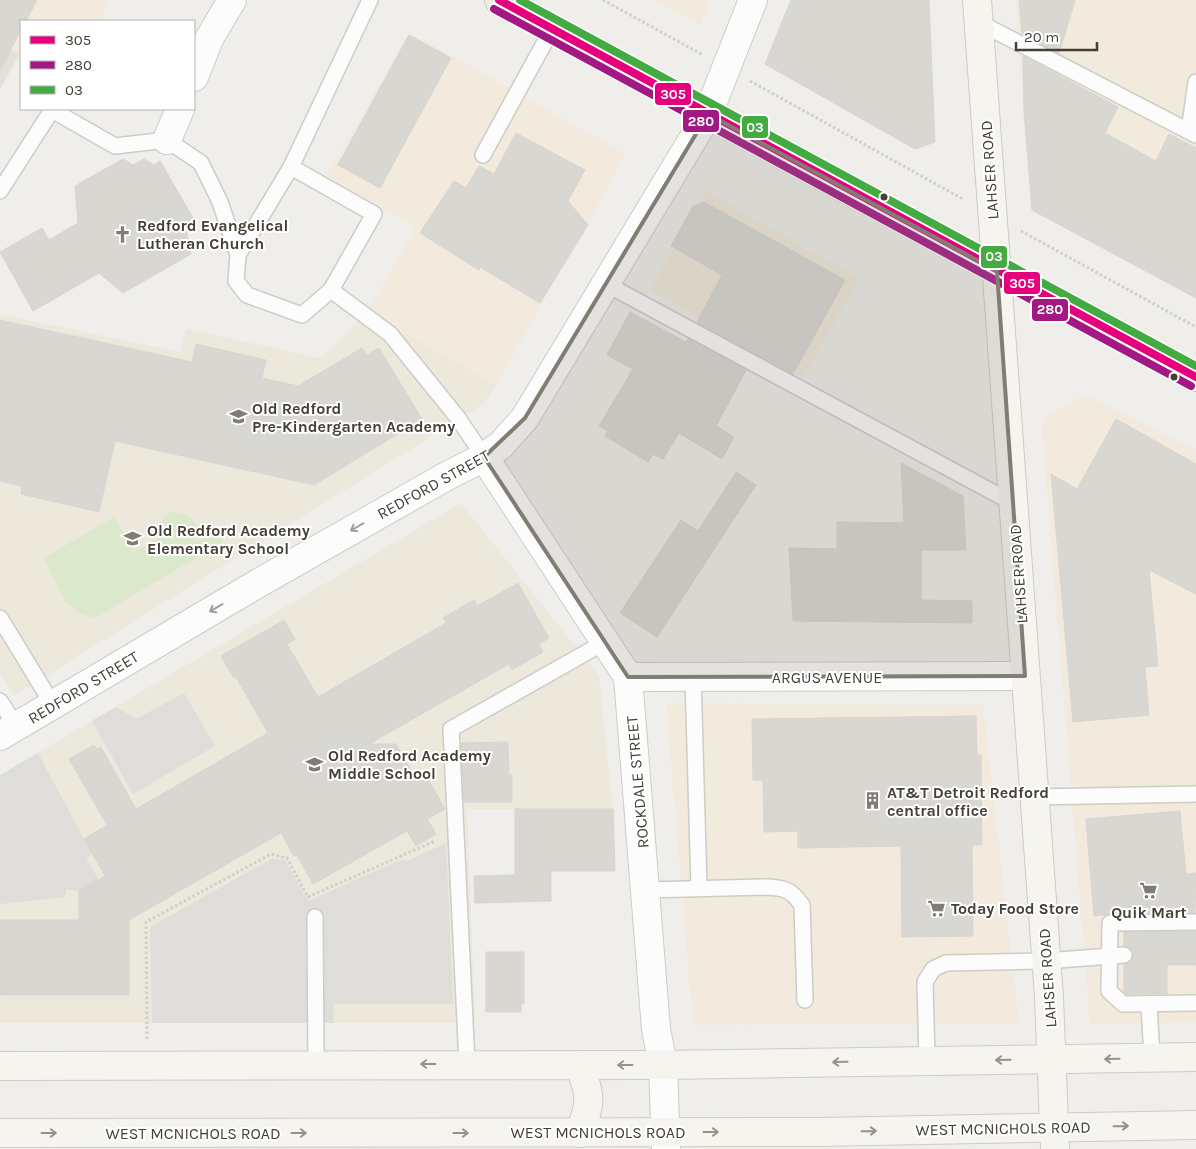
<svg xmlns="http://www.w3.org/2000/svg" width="1196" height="1149" viewBox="0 0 1196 1149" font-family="Karla,sans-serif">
	<rect width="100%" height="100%" fill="#efeeea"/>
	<polygon fill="#e3e0d7" points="0,44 19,54 0,90"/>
	<g fill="#f1eadd">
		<polygon points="0,0 110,0 98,21 42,21 38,19 37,21 21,21 21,50 19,54 0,44"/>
		<polygon points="654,0 710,0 700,25"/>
		<polygon points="1016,0 1196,0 1196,298 1031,208"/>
		<polygon points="409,32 626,154 496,385 367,312 416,227 327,176"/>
		<polygon points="706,191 860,279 803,377 650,290"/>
		<polygon points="1084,394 1196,450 1196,1022 1090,1024 1041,420"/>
		<polygon points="666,703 983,705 1019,1023 693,1025"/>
	</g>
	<g fill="#ece9dc">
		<polygon points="367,312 496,385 485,403 14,696 0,674 0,314 180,352 186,329 321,358"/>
		<polygon points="461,503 599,676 613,809 467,809 475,1023 0,1023 0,775"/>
	</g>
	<polygon fill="#dbe8cb" points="172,511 188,515 197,526 195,542 215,531 223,542 95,618 80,614 65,601 44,558 114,517 135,551 160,536 161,520"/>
	<g fill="#deddd9">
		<polygon points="184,693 215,746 133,794 92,721 116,707 136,719"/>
		<polygon points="38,753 92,854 86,858 99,880 79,891 66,889 65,897 0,904 0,775"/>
		<polygon points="446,843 453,1004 333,1004 334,1023 152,1023 150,927 273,858 285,860 308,901 400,860 407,861"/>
	</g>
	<g fill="#d9d7d2" stroke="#d7d5cf">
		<polygon points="0,0 37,0 26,21 21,21 21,30 0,70"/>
		<polygon points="791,0 929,0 935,142 915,149 765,64"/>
		<polygon points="1019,0 1075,0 1059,54 1022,34"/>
		<polygon points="409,35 451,58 380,188 338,165"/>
		<polygon points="1023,56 1118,107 1105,133 1156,161 1169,134 1196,148 1196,298 1032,210 1024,111"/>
		<polygon points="516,133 585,170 568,201 588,225 540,303 480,267 479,270 420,233 454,181 466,188 479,166 494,174"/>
		<polygon points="123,159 133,165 144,159 154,165 160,161 193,218 185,223 191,254 123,293 99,273 33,311 0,252 42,228 49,240 78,223 75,186"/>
		<polygon points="704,202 845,280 793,374 697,322 722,275 671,246 693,206"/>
		<polygon points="630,312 686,342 688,339 746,370 716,426 734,437 722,459 679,433 663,459 653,454 648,462 605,436 608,431 599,426 633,369 607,355"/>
		<polygon points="0,320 192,362 196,344 266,360 262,378 298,386 362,348 367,355 379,348 422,419 314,485 115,441 99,512 21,494 22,486 0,481"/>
		<polygon points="1116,419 1196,464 1196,594 1149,570 1158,666 1145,667 1149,715 1073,722 1051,474 1077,489"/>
		<polygon points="901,463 963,496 966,550 921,550 921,600 972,601 972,623 793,621 789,548 837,549 837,522 904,523"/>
		<polygon points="736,472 756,485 657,637 620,613 681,520 698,531"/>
		<polygon points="518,583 549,638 539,644 543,652 512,670 509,664 369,744 396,744 412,772 424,772 445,809 427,819 436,834 416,846 407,831 313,884 297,855 294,856 281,833 129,920 129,995 0,995 0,920 79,920 79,891 105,876 84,839 107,825 69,759 94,745 97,749 101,747 136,809 268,733 236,677 234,678 221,656 284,620 295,639 287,644 318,697 446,623 443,618 474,600 477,606"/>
		<polygon points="976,716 977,755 981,755 982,845 972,845 973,936 902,937 901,846 798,848 798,831 764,832 763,780 753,780 752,719"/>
		<polygon points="508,742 509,775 512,775 512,802 464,802 461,743"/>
		<polygon points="515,809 613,809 615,871 551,871 551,901 475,903 474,876 515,875"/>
		<polygon points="1180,811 1186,874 1196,873 1195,913 1124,913 1094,916 1086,819"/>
		<polygon points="1196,931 1196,965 1167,965 1167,994 1126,994 1124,992 1124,964 1130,962 1133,955 1131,949 1124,946 1124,932"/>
		<polygon points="486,952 524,952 524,1004 521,1004 521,1012 486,1012"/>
	</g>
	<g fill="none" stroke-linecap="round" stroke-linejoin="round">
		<defs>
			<g id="lane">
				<polyline points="978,22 1196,135"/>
				<polyline points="1189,131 1196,82"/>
				<polyline points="483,155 552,29"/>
				<polyline points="291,167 374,214 331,290"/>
				<polyline points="0,191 52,110 115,146 167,140 201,163 220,202 238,255 236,281 247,295 302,315 331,290 390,334 458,418 484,457"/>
				<polyline points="238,255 291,167 370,0"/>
				<polyline points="606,284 1013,503"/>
				<polyline points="0,618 53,705"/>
				<polyline points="693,677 699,888"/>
				<polyline points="0,701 16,726"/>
				<polyline points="1034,797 1196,794"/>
				<path d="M645 890 767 887C786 888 791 890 802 905L805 1000"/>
				<polyline points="315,917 316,1064"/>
				<polyline points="1196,922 1110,923 1109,991 1123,1004 1196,1003"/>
				<polyline points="1149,1004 1152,1058"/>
				<polyline points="927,1061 925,982 933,969 946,963 1046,961 1124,955"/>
				<polyline points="467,1064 451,729 605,642"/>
			</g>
			<g id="street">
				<polyline points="194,77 209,39 232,0"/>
				<polyline points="167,140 180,109"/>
				<polyline points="484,457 628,677 656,1029 663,1065 666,1149"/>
				<polyline points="628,677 1025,676"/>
				<polyline points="0,736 257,584 445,477 484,457 501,445 525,418 708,114 753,0"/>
			</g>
			<g id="secondary">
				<polyline points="977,0 1049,997 1055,1149"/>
				<polyline points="0,1066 663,1065 1196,1057"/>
				<polyline points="0,1133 820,1132 1196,1125"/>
				<path d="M579 1133C592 1104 591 1094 579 1065"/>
			</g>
			<polyline id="primary" points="499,0 822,176 1196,377"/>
		</defs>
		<use href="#lane" stroke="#cdccc7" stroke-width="18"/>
		<use href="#street" stroke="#cdccc7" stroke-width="30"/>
		<use href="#secondary" stroke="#cecbc1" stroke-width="30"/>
		<use href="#primary" stroke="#d0cab8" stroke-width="30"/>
		<g stroke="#d0cecb" stroke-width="3" stroke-dasharray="2.5 2.5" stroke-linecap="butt">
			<polyline points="603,0 703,55"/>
			<polyline points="750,81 963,199"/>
			<polyline points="1021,231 1196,327"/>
			<polyline points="147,1039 146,922 271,854 287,858 308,897 435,841"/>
		</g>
		<use href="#lane" stroke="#fdfcfc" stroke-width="15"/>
		<use href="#street" stroke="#fdfcfc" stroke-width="28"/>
		<use href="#secondary" stroke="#f5f4ef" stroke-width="28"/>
		<use href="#primary" stroke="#f0ede4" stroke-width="28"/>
		<defs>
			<polyline id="bus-1" points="499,0 1196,377"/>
			<polyline id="bus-2" points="494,9 1191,386"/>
			<polyline id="bus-3" points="520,0 1196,366"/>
		</defs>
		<use href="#bus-1" stroke="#fff" stroke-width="11"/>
		<use href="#bus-2" stroke="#fff" stroke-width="11"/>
		<use href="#bus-3" stroke="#fff" stroke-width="11"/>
		<use href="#bus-1" stroke="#e5007d" stroke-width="8"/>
		<use href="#bus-2" stroke="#a31984" stroke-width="8"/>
		<use href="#bus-3" stroke="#44aa42" stroke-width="8"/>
	</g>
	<defs><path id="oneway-shaft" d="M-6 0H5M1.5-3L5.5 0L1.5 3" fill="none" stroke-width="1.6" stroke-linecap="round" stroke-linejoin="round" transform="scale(1.25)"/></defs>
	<g stroke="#a19e99">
		<use href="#oneway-shaft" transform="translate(357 527) rotate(150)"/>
		<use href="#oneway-shaft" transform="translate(216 608) rotate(149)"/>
	</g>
	<g stroke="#949189">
		<use href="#oneway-shaft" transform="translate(1112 1059) rotate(179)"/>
		<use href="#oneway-shaft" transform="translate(1003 1060) rotate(179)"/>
		<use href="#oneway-shaft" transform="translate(840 1062) rotate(179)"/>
		<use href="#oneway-shaft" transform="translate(428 1064) rotate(180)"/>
		<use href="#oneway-shaft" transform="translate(625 1065) rotate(180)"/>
		<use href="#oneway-shaft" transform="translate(1121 1126) rotate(-1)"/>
		<use href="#oneway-shaft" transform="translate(869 1131) rotate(-1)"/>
		<use href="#oneway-shaft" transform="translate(711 1132)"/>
		<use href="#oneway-shaft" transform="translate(49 1133)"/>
		<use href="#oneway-shaft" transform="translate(299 1133)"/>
		<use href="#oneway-shaft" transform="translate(461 1133)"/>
	</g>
	<path fill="#807d75" fill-opacity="0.2" stroke="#807d75" stroke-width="4" stroke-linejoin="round" d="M708 114 997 271 1025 676 628 677 484 457 525 418Z"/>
	<defs>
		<symbol id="church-bare" viewBox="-9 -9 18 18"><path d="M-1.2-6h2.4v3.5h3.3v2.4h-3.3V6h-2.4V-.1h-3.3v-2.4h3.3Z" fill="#807d75" stroke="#fff" stroke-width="2.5" paint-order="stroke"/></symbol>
		<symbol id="school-bare" viewBox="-9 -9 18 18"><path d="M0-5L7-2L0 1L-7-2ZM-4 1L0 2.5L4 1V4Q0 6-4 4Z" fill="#807d75" stroke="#fff" stroke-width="2.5" paint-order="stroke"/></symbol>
		<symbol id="building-bare" viewBox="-9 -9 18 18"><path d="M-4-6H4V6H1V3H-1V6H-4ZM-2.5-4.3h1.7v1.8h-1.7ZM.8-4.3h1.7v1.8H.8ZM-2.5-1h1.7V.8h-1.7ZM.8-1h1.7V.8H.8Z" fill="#807d75" stroke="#fff" stroke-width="2.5" paint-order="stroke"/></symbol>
		<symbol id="supermarket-bare" viewBox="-9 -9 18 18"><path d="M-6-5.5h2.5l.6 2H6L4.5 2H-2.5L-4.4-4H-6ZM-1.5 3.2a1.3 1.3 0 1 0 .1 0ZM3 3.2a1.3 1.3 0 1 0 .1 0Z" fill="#807d75" stroke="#fff" stroke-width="2.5" paint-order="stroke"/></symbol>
	</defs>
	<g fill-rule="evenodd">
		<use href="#church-bare" x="110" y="222" width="25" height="25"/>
		<use href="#school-bare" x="226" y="404" width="25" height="25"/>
		<use href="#school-bare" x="120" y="526" width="25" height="25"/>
		<use href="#school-bare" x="302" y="752" width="25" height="25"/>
		<use href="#building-bare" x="860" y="788" width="25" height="25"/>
		<use href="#supermarket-bare" x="1136" y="878" width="25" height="25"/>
		<use href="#supermarket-bare" x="924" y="896" width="25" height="25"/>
	</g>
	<g fill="#454036" stroke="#fff" stroke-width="2">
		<circle cx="884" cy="197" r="4.5"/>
		<circle cx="1174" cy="377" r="4.5"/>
	</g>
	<g text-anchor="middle" stroke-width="4" stroke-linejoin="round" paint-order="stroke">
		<g font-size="16" fill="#454036" stroke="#fff">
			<text transform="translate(989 170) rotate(-94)" y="6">LAHSER ROAD</text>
			<text transform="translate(433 484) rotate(-29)" y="6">REDFORD STREET</text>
			<text transform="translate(1018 574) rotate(-94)" y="6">LAHSER ROAD</text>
			<text x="827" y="683">ARGUS AVENUE</text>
			<text transform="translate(83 687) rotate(-31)" y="6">REDFORD STREET</text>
			<text transform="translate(637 782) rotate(-95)" y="6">ROCKDALE STREET</text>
			<text transform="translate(1047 978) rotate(-94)" y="6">LAHSER ROAD</text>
			<text transform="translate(1003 1128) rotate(-1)" y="6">WEST MCNICHOLS ROAD</text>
			<text x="598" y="1138">WEST MCNICHOLS ROAD</text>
			<text x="193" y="1139">WEST MCNICHOLS ROAD</text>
		</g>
		<g font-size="16" font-weight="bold" fill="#454036" stroke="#fff" text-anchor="start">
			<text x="137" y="231">Redford Evangelical<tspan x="137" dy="18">Lutheran Church</tspan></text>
			<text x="252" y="414">Old Redford<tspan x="252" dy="18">Pre-Kindergarten Academy</tspan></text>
			<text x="147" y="536">Old Redford Academy<tspan x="147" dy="18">Elementary School</tspan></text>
			<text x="328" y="761">Old Redford Academy<tspan x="328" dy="18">Middle School</tspan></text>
			<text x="887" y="798">AT&amp;T Detroit Redford<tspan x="887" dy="18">central office</tspan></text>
			<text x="951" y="914">Today Food Store</text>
			<text x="1149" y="918" text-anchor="middle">Quik Mart</text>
		</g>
	</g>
	<g stroke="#fff" stroke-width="2">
		<rect x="654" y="82" width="38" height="24" rx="5" fill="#e5007d"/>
		<rect x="682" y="109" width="38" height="24" rx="5" fill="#a31984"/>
		<rect x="741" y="115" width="28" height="24" rx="5" fill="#44aa42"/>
		<rect x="980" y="245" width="28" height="24" rx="5" fill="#44aa42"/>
		<rect x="1003" y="271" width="38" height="24" rx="5" fill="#e5007d"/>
		<rect x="1031" y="298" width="38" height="24" rx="5" fill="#a31984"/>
	</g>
	<g font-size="14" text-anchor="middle" font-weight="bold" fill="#fff">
		<text x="673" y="99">305</text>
		<text x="701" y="126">280</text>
		<text x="755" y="132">03</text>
		<text x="994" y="261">03</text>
		<text x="1022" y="288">305</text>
		<text x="1050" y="314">280</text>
	</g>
	<rect x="20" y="20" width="175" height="90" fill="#ffffff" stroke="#b5b3af"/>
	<rect x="30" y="36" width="25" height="8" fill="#e5007d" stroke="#b5b3af"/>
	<text x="65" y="45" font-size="15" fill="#454036">305</text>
	<rect x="30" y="61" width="25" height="8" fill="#a31984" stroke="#b5b3af"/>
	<text x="65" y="70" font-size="15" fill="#454036">280</text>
	<rect x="30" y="86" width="25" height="8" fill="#44aa42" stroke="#b5b3af"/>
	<text x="65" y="95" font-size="15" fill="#454036">03</text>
	<path d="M1016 42v8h81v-8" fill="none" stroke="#454036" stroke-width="2.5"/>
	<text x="1024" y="42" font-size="15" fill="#454036" stroke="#ffffff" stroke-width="4" paint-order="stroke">20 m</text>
</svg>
